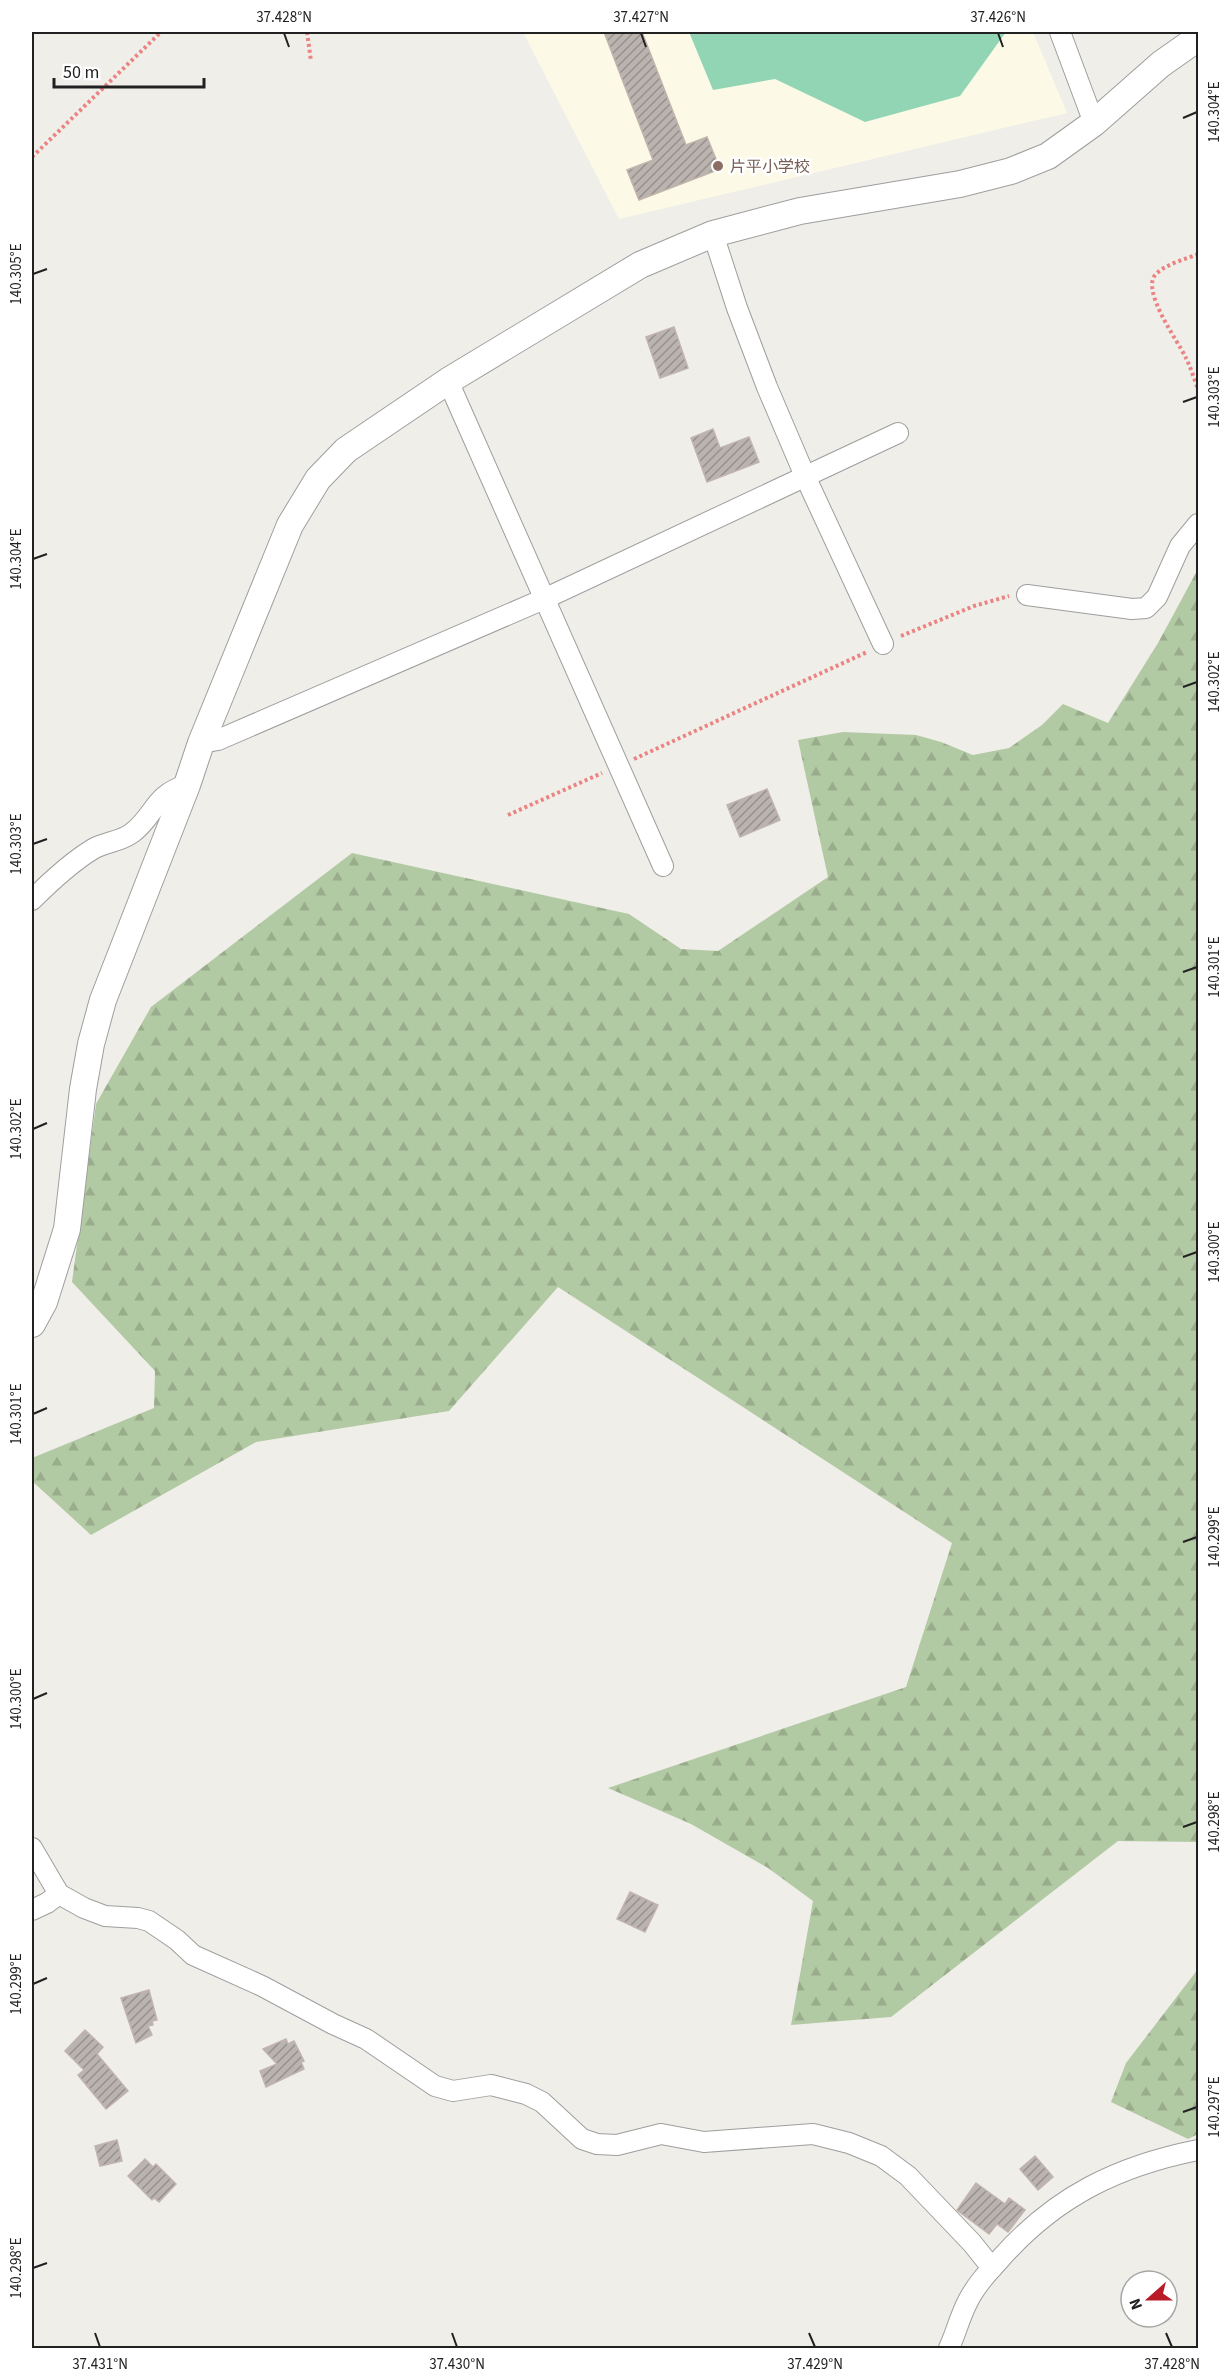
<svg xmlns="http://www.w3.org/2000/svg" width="1230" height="2380" viewBox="0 0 1230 2380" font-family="'Source Sans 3','Noto Sans JP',sans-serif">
	<defs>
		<pattern id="forest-firs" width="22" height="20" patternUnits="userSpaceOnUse" patternTransform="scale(1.5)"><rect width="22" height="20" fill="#b2caa3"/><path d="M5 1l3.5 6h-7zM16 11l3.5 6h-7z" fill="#99ad8c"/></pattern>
		<pattern id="building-hatch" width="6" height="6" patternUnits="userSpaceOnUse" patternTransform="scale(1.5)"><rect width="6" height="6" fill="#bab3af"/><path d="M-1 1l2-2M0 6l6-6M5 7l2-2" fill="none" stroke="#97918e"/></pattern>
	</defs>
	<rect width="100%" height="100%" fill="#f0eee9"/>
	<polygon fill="#fcfae7" points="523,32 1033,32 1067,113 619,219"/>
	<g fill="url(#forest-firs)">
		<polygon points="1198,569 1198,1842 1118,1841 891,2017 791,2025 813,1901 768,1868 691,1824 608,1788 906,1687 952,1543 558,1287 449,1411 256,1442 91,1535 32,1481 32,1458 154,1408 155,1371 72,1282 96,1104 151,1007 352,853 629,914 681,949 718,951 828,877 798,740 843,732 916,735 941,742 973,755 1009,748 1042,725 1063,704 1108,723 1158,643"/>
		<polygon points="1198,1969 1198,2134 1188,2139 1111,2102 1126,2063"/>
	</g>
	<polygon fill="#92d5b5" points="689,32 1006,32 960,96 865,122 775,79 713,90"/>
	<g fill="url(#building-hatch)" stroke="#c1b4ad" stroke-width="1.5">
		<polygon points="604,32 642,32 686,145 707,137 720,169 639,200 627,170 653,160"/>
		<polygon points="674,327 688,368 660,378 646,337"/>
		<polygon points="713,429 720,448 749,437 759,462 707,482 691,438"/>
		<polygon points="767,789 780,820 740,837 727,805"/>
		<polygon points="630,1892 658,1905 645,1932 617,1919"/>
		<polygon points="149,1990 157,2020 152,2021 153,2025 148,2026 152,2035 136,2043 121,1998"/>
		<polygon points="85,2030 103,2047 97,2054 128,2091 106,2109 78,2075 84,2070 65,2051"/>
		<polygon points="286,2039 288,2044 294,2041 304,2061 301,2062 304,2069 266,2087 260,2071 277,2064 263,2049"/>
		<polygon points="117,2140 122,2161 100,2166 95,2146"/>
		<polygon points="1035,2156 1053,2177 1038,2190 1020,2169"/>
		<polygon points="145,2159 153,2167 156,2164 176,2184 159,2202 154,2198 152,2200 128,2176"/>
		<polygon points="976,2183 1005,2204 1009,2198 1025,2210 1008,2232 997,2224 989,2234 957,2210"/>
	</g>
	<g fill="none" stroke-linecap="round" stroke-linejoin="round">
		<defs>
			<g id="minor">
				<polyline points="1060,32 1094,123"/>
				<polyline points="713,234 737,308 767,387 805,476 883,644"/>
				<polyline points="448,381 663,866"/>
				<polyline points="1027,595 1132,609 1146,608 1157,597 1180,546 1198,524"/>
				<polyline points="201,743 218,740 544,599 898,433"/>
				<path d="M32 900C51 881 70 863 93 849 105 842 120 842 132 833 155 816 154 794 187 785"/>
				<polyline points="32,1848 59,1894 84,1908 105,1916 138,1918 149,1921 177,1940 193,1955 262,1986 333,2024 366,2039 435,2086 453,2091 491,2085 526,2094 542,2102 582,2139 597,2144 617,2145 661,2134 704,2142 813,2134 849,2143 881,2156 908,2176 972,2243 992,2268"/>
				<polyline points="32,1910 47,1903 59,1894"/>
				<path d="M949 2348C956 2333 960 2316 968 2301 976 2285 989 2271 1001 2258 1056 2196 1118 2166 1198 2150"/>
			</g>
			<polyline id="tertiary" points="32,1324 44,1302 67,1229 83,1089 91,1044 103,1000 187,785 201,743 290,525 318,479 346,450 448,381 640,265 713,234 800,211 960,184 1011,171 1048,156 1094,123 1161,64 1198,38"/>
		</defs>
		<use href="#minor" stroke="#9e9e9e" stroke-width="22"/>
		<use href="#tertiary" stroke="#9e9e9e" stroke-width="28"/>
		<g stroke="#ea8381" stroke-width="4" stroke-dasharray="3 3" stroke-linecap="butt">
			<polyline points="307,32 311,61"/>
			<polyline points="32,157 161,32"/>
			<path d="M1198 254C1186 259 1166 264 1156 274 1140 290 1178 341 1186 358 1191 368 1194 379 1198 389"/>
			<polyline points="901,636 974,606 1009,596"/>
			<polyline points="634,759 867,652"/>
			<polyline points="508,815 602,773"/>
		</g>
		<use href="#minor" stroke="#fff" stroke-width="20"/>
		<use href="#tertiary" stroke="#fff" stroke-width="26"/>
	</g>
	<path fill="none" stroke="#212121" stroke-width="2" d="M284 33 289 47M641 33 646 47M998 33 1003 47M1183 118 1197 112M33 274 47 269M1183 402 1197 397M33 559 47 554M1183 687 1197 682M33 844 47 839M1183 972 1197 967M33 1129 47 1123M1183 1257 1197 1252M33 1414 47 1408M1183 1542 1197 1537M33 1699 47 1693M1183 1827 1197 1822M33 1984 47 1978M1183 2112 1197 2107M33 2268 47 2263M95 2333 100 2347M452 2333 457 2347M809 2333 815 2347M1166 2333 1172 2347"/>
	<circle fill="#8d6e63" stroke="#fff" stroke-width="2" cx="718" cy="166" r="6"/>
	<g text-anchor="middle" stroke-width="5" stroke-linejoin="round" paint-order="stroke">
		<g font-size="16" fill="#785e54" stroke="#fff" text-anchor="start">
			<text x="730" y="172">片平小学校</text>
		</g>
	</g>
	<rect width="1230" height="2380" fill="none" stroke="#ffffff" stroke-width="66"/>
	<g transform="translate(1149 2299) rotate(249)"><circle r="28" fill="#ffffff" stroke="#a6a6a6" stroke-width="1.5"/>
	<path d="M0-4.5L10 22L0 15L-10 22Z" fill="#ba1928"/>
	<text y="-9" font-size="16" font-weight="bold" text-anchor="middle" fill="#212121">N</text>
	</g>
	<path d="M54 78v9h150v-9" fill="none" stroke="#212121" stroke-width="3"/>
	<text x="63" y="78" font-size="18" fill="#212121" stroke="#ffffff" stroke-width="4.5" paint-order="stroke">50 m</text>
	<rect x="33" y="33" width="1164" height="2314" fill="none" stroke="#212121" stroke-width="2"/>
	<g font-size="15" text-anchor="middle" fill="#212121">
		<text x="284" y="22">37.428°N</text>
		<text x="641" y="22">37.427°N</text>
		<text x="998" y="22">37.426°N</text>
		<text transform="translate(1214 112) rotate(-90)" y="5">140.304°E</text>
		<text transform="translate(16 274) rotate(-90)" y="5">140.305°E</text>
		<text transform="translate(1214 397) rotate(-90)" y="5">140.303°E</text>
		<text transform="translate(16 559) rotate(-90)" y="5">140.304°E</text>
		<text transform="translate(1214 682) rotate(-90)" y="5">140.302°E</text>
		<text transform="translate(16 844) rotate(-90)" y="5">140.303°E</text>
		<text transform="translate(1214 967) rotate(-90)" y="5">140.301°E</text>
		<text transform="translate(16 1129) rotate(-90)" y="5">140.302°E</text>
		<text transform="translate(1214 1252) rotate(-90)" y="5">140.300°E</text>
		<text transform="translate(16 1414) rotate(-90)" y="5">140.301°E</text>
		<text transform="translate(1214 1537) rotate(-90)" y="5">140.299°E</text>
		<text transform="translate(16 1699) rotate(-90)" y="5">140.300°E</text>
		<text transform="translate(1214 1822) rotate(-90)" y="5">140.298°E</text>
		<text transform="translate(16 1984) rotate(-90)" y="5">140.299°E</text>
		<text transform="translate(1214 2107) rotate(-90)" y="5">140.297°E</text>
		<text transform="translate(16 2268) rotate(-90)" y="5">140.298°E</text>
		<text x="100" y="2369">37.431°N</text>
		<text x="457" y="2369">37.430°N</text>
		<text x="815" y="2369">37.429°N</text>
		<text x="1172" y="2369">37.428°N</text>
	</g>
</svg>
